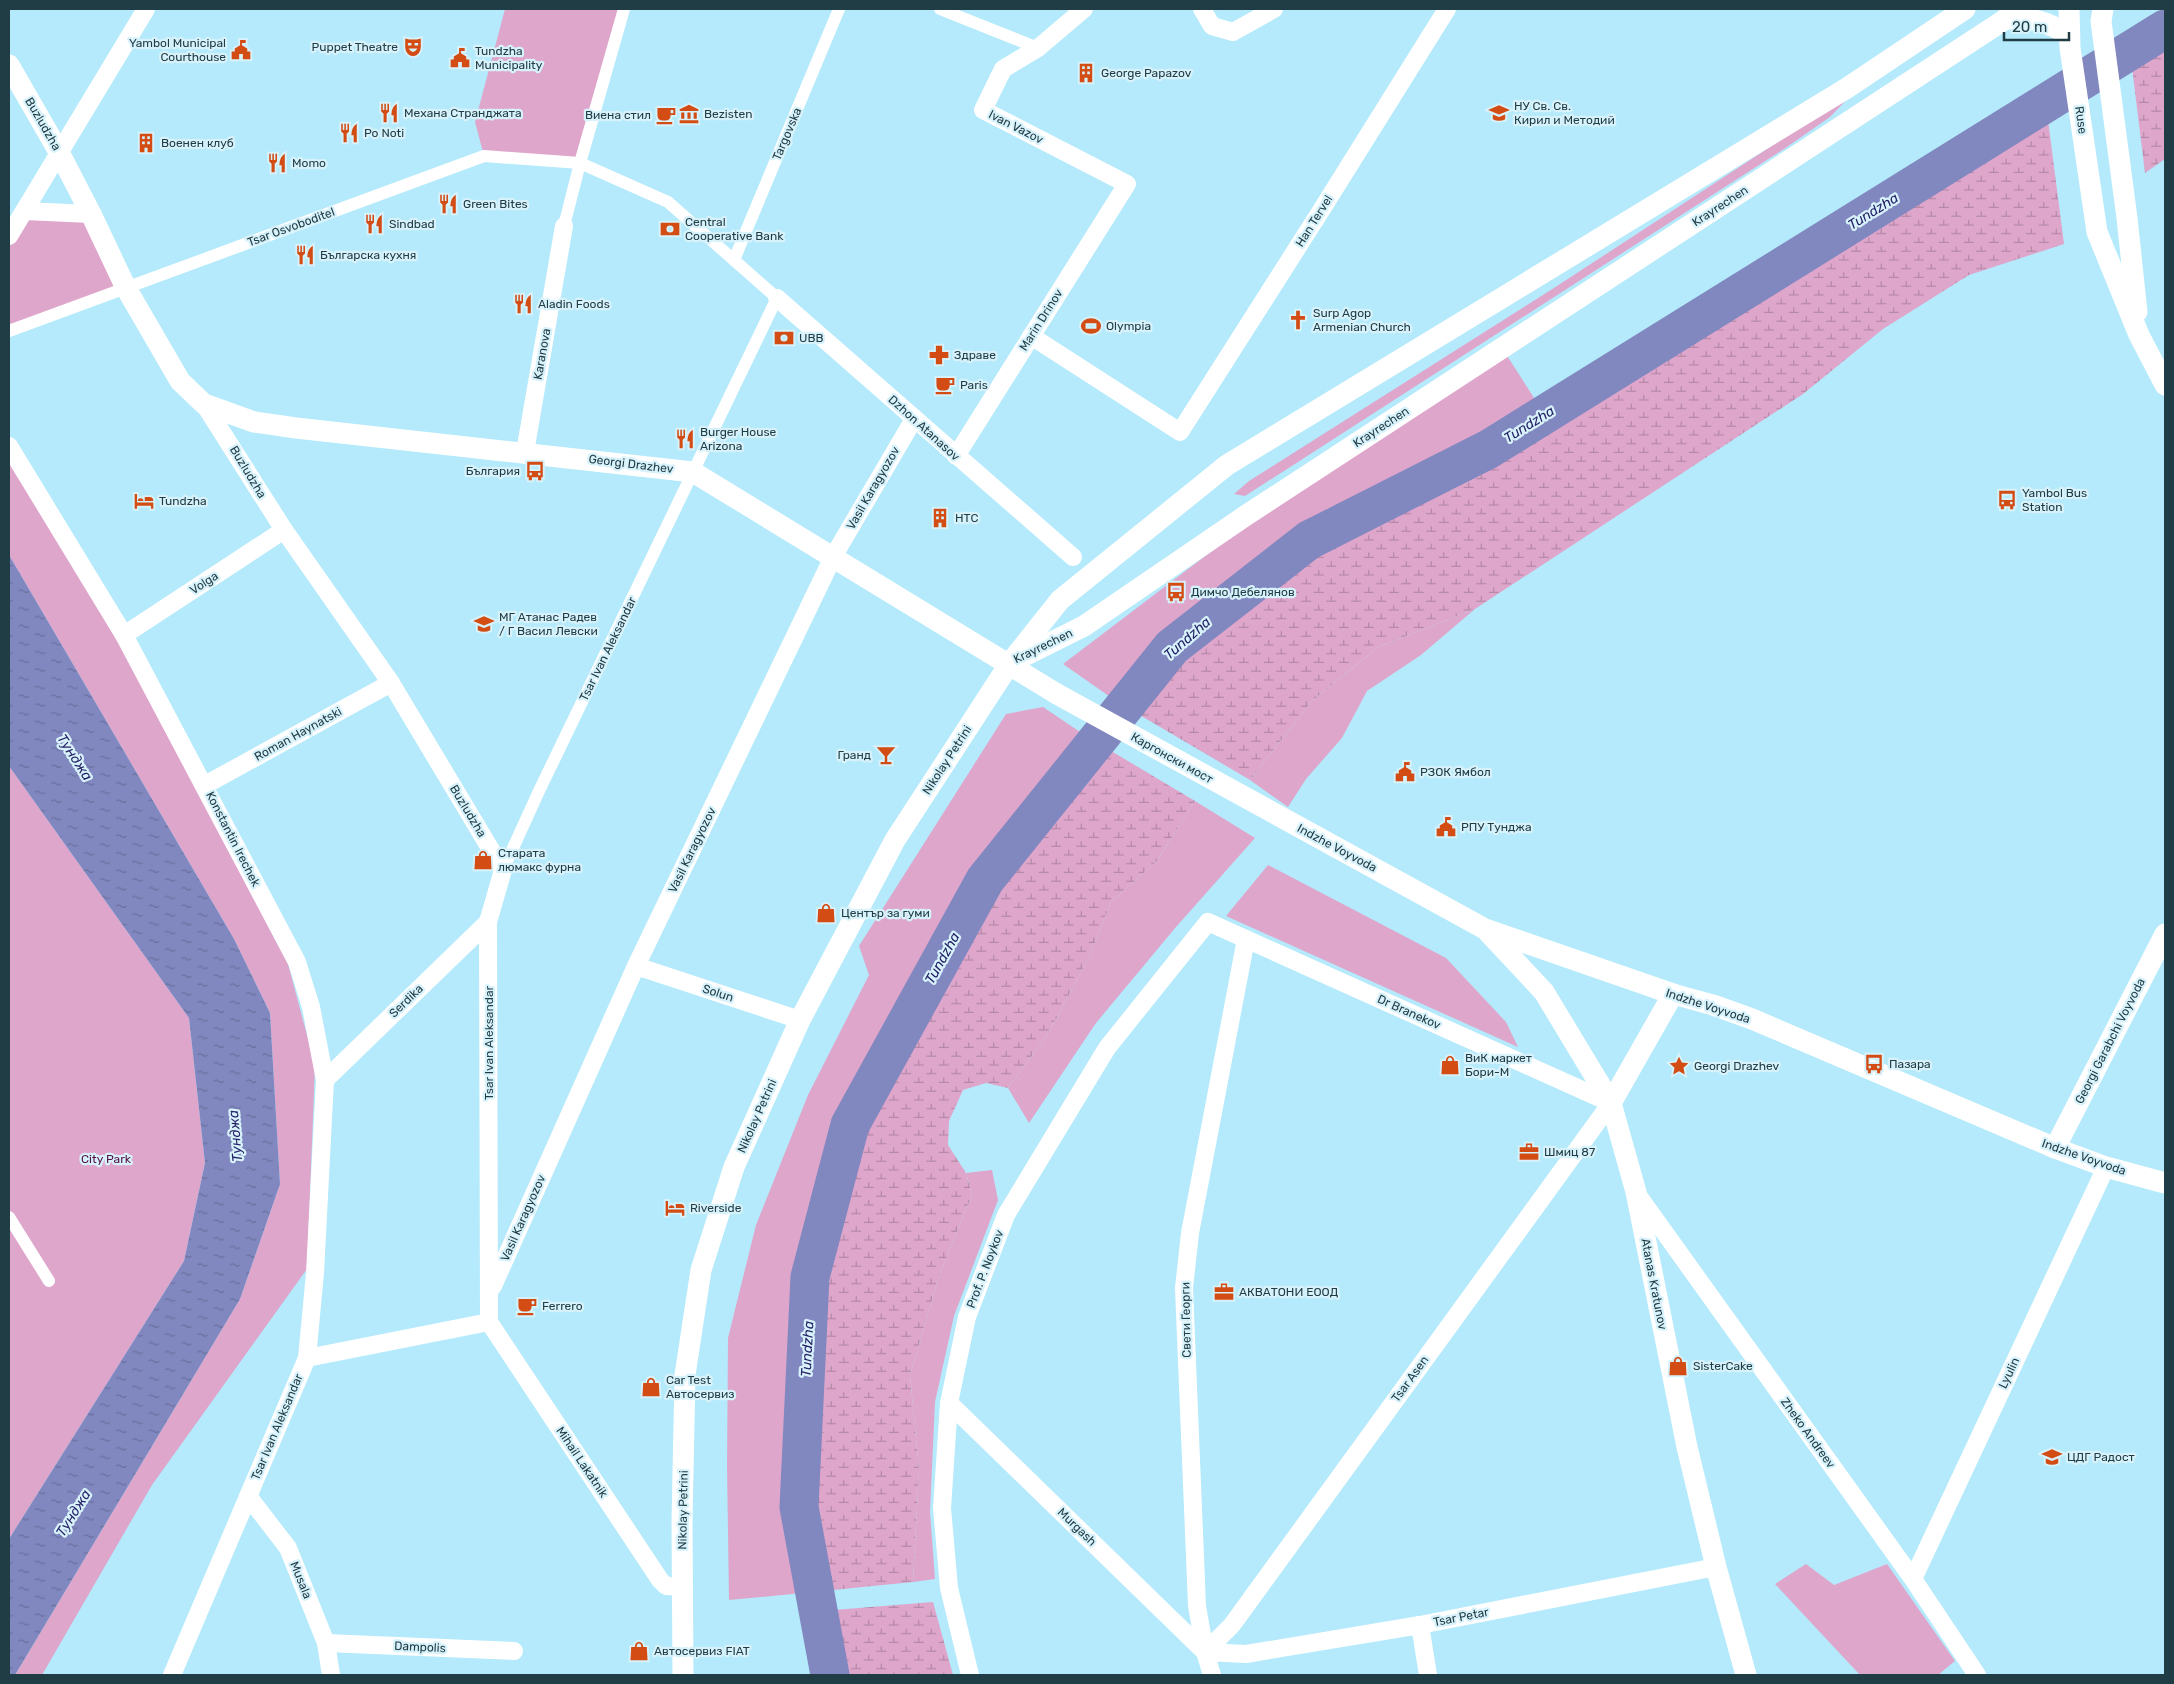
<svg xmlns="http://www.w3.org/2000/svg" width="2174" height="1684" viewBox="0 0 2174 1684" font-family="Rubik,sans-serif">
	<defs>
		<pattern id="wetland-marsh" width="20" height="14" patternUnits="userSpaceOnUse" patternTransform="scale(1.25)"><rect width="20" height="14" fill="#dfa6cc"/><path d="M1 5h8M5 5V1M11 12h8M15 12V8" fill="none" stroke="#b488a7"/></pattern>
		<pattern id="water-ripples" width="26" height="14" patternUnits="userSpaceOnUse" patternTransform="scale(1.25)"><rect width="26" height="14" fill="#8187bf"/><path d="M2 4q2-2 4 0t4 0M15 11q2-2 4 0t4 0" fill="none" stroke="#69709d"/></pattern>
	</defs>
	<rect width="100%" height="100%" fill="#b4eafb"/>
	<g fill="#dfa6cc">
		<polygon points="505,9 624,9 580,163 484,156 475,122"/>
		<polygon points="1853,93 1830,117 1784,149 1245,496 1234,494 1249,481 1557,286"/>
		<polygon points="25,211 91,214 126,288 9,331 9,236"/>
		<polygon points="1504,351 1538,404 1461,446 1164,640 1116,701 1063,664 1283,497"/>
		<polygon points="9,463 116,635 288,964 315,1065 307,1269 152,1485 42,1675 15,1675 240,1299 280,1184 270,1013 234,939 9,555"/>
		<polygon points="1475,609 1421,655 1367,691 1342,738 1306,779 1288,807 1250,780 1312,701 1378,647"/>
		<polygon points="1043,707 1086,736 974,877 839,1125 797,1281 787,1504 803,1593 729,1600 727,1465 728,1338 756,1225 808,1095 869,975 859,946 1006,714"/>
		<polygon points="9,766 189,1018 205,1163 184,1261 9,1539"/>
		<polygon points="1195,801 1255,838 1176,927 1096,1023 1029,1123 1008,1088 1048,1034 1090,955 1111,902 1157,861"/>
		<polygon points="1268,865 1446,958 1506,1022 1518,1047 1226,916"/>
		<polygon points="992,1170 998,1200 954,1316 935,1402 930,1512 935,1579 913,1582 919,1470 910,1375 940,1273 972,1195 966,1173"/>
		<polygon points="1806,1564 1834,1585 1887,1564 1955,1661 1938,1675 1860,1675 1775,1584"/>
	</g>
	<g fill="url(#wetland-marsh)">
		<polygon points="2165,11 2165,159 2145,173 2128,35"/>
		<polygon points="2044,89 2064,244 1969,275 1883,329 1803,394 1475,609 1378,647 1312,701 1250,780 1116,701 1164,640 1299,529 1538,404"/>
		<polygon points="1086,736 1195,801 1157,861 1111,902 1090,955 1048,1034 1008,1088 986,1083 963,1090 949,1121 948,1145 966,1173 972,1195 940,1273 910,1375 919,1470 913,1582 803,1593 787,1504 797,1281 839,1125 974,877"/>
		<polygon points="933,1602 953,1675 818,1675 809,1612"/>
	</g>
	<polygon fill="url(#water-ripples)" points="9,555 234,939 270,1013 280,1184 240,1299 15,1675 9,1675 9,1539 184,1261 205,1163 189,1018 9,766"/>
	<g fill="none" stroke-linecap="round" stroke-linejoin="round">
		<polyline stroke="#8187bf" stroke-width="39" points="830,1675 799,1507 810,1277 850,1125 985,880 1172,647 1309,540 1489,449 2165,29"/>
		<g stroke="#fff" stroke-width="12">
			<polyline points="940,9 1038,48"/>
			<polyline points="564,226 580,163 624,9"/>
			<polyline points="734,260 839,9"/>
			<polyline points="9,331 484,156 580,163 668,202 777,298 539,791 503,870"/>
			<polyline points="9,1217 49,1281"/>
		</g>
		<g stroke="#fff" stroke-width="18">
			<polyline points="1202,9 1212,26 1233,32 1274,9"/>
			<polyline points="25,211 91,214"/>
			<polyline points="9,236 146,9"/>
			<polyline points="777,298 1073,557"/>
			<polyline points="1031,336 1180,432 1322,209 1447,9"/>
			<polyline points="9,446 124,635 297,962 311,1007 325,1080 315,1273 307,1358"/>
			<polyline points="525,452 564,226"/>
			<polyline points="956,456 1127,184 983,110 1003,69 1038,48 1084,9"/>
			<polyline points="124,635 284,530"/>
			<polyline points="205,785 391,683"/>
			<polyline points="636,966 800,1020"/>
			<polyline points="325,1080 488,922"/>
			<polyline points="1637,1194 1913,1579 1977,1675"/>
			<polyline points="493,1286 636,966 833,557 914,419"/>
			<polyline points="489,1322 660,1580 666,1586 683,1587"/>
			<polyline points="949,1403 1205,1652"/>
			<polyline points="248,1496 288,1548 326,1643 331,1675"/>
			<polyline points="1913,1579 2106,1167"/>
			<polyline points="1420,1625 1428,1675"/>
			<polyline points="326,1643 514,1651"/>
			<polyline points="1205,1652 1246,1654 1420,1625 1716,1567"/>
			<polyline points="172,1675 307,1358 489,1322 488,922 503,870 391,683 284,530 204,404"/>
			<polyline points="970,1675 949,1588 942,1508 949,1403 967,1317 1006,1215 1107,1048 1208,922 1611,1103 1232,1625 1205,1652"/>
			<polyline points="1212,1675 1205,1652 1197,1606 1184,1288 1190,1233 1246,939"/>
		</g>
		<g stroke="#fff" stroke-width="21">
			<polyline points="2069,9 2070,48 2097,232 2139,335 2165,385"/>
			<polyline points="2103,9 2101,21 2127,218 2137,312"/>
			<path d="M2005 19C2032 17 2046 21 2069 35"/>
			<polyline points="9,65 59,152 91,214 126,288 180,381 204,404 254,422 296,428 693,472 1057,694 1485,929 1673,994 1713,1005 1752,1019 2055,1148 2106,1167 2165,1183"/>
			<polyline points="1014,661 1084,626 1245,516 2021,9"/>
			<polyline points="1488,932 1544,992 1611,1103 1636,1192 1687,1447 1716,1567 1746,1675"/>
			<polyline points="1611,1103 1673,994"/>
			<polyline points="2055,1148 2165,934"/>
			<polyline points="683,1675 682,1522 685,1375 701,1270 734,1167 800,1020 895,840 1010,663 1060,600 1227,465 1847,88 1965,9"/>
		</g>
	</g>
	<defs>
		<symbol id="theatre-bare" viewBox="-9 -9 18 18"><path d="M-5-5.5Q0-4 5-5.5V0Q5 5 0 6Q-5 5-5 0ZM-3.3-2.5H-1v1.5H-3.3ZM1-2.5H3.3v1.5H1ZM-2.8 1Q0 5.5 2.8 1Z" fill="#d24c14" stroke="#d8f2fb" stroke-width="2.5" paint-order="stroke"/></symbol>
		<symbol id="civic-bare" viewBox="-9 -9 18 18"><path d="M-.6-6.5H3V-4.5H.6V-3L4-1V1h2V6H-6V1h2V-1L-.6-3ZM-1.2 2.5V6h2.4V2.5Z" fill="#d24c14" stroke="#d8f2fb" stroke-width="2.5" paint-order="stroke"/></symbol>
		<symbol id="building-bare" viewBox="-9 -9 18 18"><path d="M-4-6H4V6H1V3H-1V6H-4ZM-2.5-4.3h1.7v1.8h-1.7ZM.8-4.3h1.7v1.8H.8ZM-2.5-1h1.7V.8h-1.7ZM.8-1h1.7V.8H.8Z" fill="#d24c14" stroke="#d8f2fb" stroke-width="2.5" paint-order="stroke"/></symbol>
		<symbol id="restaurant-bare" viewBox="-9 -9 18 18"><path d="M-5-6h1v4h1v-4h1v4h1v-4h1v5L-1.5 .5V6h-2V.5L-5-1ZM5-6V6H3V1.5H1.5Q1.5-4 5-6Z" fill="#d24c14" stroke="#d8f2fb" stroke-width="2.5" paint-order="stroke"/></symbol>
		<symbol id="school-bare" viewBox="-9 -9 18 18"><path d="M0-5L7-2L0 1L-7-2ZM-4 1L0 2.5L4 1V4Q0 6-4 4Z" fill="#d24c14" stroke="#d8f2fb" stroke-width="2.5" paint-order="stroke"/></symbol>
		<symbol id="museum-bare" viewBox="-9 -9 18 18"><path d="M0-6L6-3V-2H-6V-3ZM-5-1h2V3h-2ZM-1-1h2V3h-2ZM3-1h2V3H3ZM-6 4H6V6H-6Z" fill="#d24c14" stroke="#d8f2fb" stroke-width="2.5" paint-order="stroke"/></symbol>
		<symbol id="cafe-bare" viewBox="-9 -9 18 18"><path d="M-5.5-4.5H6V0H3Q3 3.5 0 3.5H-2.5Q-5.5 3.5-5.5 0ZM3-3.2v2h1.7v-2ZM-6 4.5H4V6H-6Z" fill="#d24c14" stroke="#d8f2fb" stroke-width="2.5" paint-order="stroke"/></symbol>
		<symbol id="bank-bare" viewBox="-9 -9 18 18"><path d="M-6-4H6V4H-6ZM0-2.3a2.3 2.3 0 1 0 0 4.6a2.3 2.3 0 1 0 0-4.6Z" fill="#d24c14" stroke="#d8f2fb" stroke-width="2.5" paint-order="stroke"/></symbol>
		<symbol id="church-bare" viewBox="-9 -9 18 18"><path d="M-1.2-6h2.4v3.5h3.3v2.4h-3.3V6h-2.4V-.1h-3.3v-2.4h3.3Z" fill="#d24c14" stroke="#d8f2fb" stroke-width="2.5" paint-order="stroke"/></symbol>
		<symbol id="stadium-bare" viewBox="-9 -9 18 18"><path d="M0-5a6.5 5 0 1 0 0 10a6.5 5 0 1 0 0-10ZM-3.5-1.8h7v3.6h-7Z" fill="#d24c14" stroke="#d8f2fb" stroke-width="2.5" paint-order="stroke"/></symbol>
		<symbol id="pharmacy-bare" viewBox="-9 -9 18 18"><path d="M-2-6h4v4h4v4h-4v4h-4v-4h-4v-4h4Z" fill="#d24c14" stroke="#d8f2fb" stroke-width="2.5" paint-order="stroke"/></symbol>
		<symbol id="bus-bare" viewBox="-9 -9 18 18"><path d="M-5-6H5V4H4V6H2V4H-2V6H-4V4H-5ZM-3.5-4V0h7V-4ZM-3.5 1.2v1.5H-2V1.2ZM2 1.2v1.5H3.5V1.2Z" fill="#d24c14" stroke="#d8f2fb" stroke-width="2.5" paint-order="stroke"/></symbol>
		<symbol id="hotel-bare" viewBox="-9 -9 18 18"><path d="M-6-4.5h1.5V1H6V5H4.5V3h-9V5H-6ZM-4 0a1.8 1.8 0 1 1 3.6 0ZM.5 0V-2.5h3Q6-2.5 6 0Z" fill="#d24c14" stroke="#d8f2fb" stroke-width="2.5" paint-order="stroke"/></symbol>
		<symbol id="bar-bare" viewBox="-9 -9 18 18"><path d="M-6-5H6L.8 .8V4.5H3.5V6h-7V4.5H-.8V.8Z" fill="#d24c14" stroke="#d8f2fb" stroke-width="2.5" paint-order="stroke"/></symbol>
		<symbol id="shop-bare" viewBox="-9 -9 18 18"><path d="M-5-2.5h2.3a2.7 3.5 0 0 1 5.4 0H5L5.5 6h-11ZM-1.5-2.5h3a1.5 2.3 0 0 0-3 0Z" fill="#d24c14" stroke="#d8f2fb" stroke-width="2.5" paint-order="stroke"/></symbol>
		<symbol id="sight-bare" viewBox="-9 -9 18 18"><path d="M0-6L1.8-2.2L6-1.7L2.9 1.2L3.7 5.4L0 3.3L-3.7 5.4L-2.9 1.2L-6-1.7L-1.8-2.2Z" fill="#d24c14" stroke="#d8f2fb" stroke-width="2.5" paint-order="stroke"/></symbol>
		<symbol id="office-bare" viewBox="-9 -9 18 18"><path d="M-6-3h4V-5.5h4V-3h4V5H-6ZM-1-4.5V-3h2v-1.5ZM-6 0V1H6V0Z" fill="#d24c14" stroke="#d8f2fb" stroke-width="2.5" paint-order="stroke"/></symbol>
	</defs>
	<g fill-rule="evenodd">
		<use href="#theatre-bare" x="399" y="33" width="28" height="28"/>
		<use href="#civic-bare" x="227" y="36" width="28" height="28"/>
		<use href="#civic-bare" x="446" y="44" width="28" height="28"/>
		<use href="#building-bare" x="1072" y="59" width="28" height="28"/>
		<use href="#restaurant-bare" x="375" y="99" width="28" height="28"/>
		<use href="#school-bare" x="1485" y="99" width="28" height="28"/>
		<use href="#museum-bare" x="675" y="100" width="28" height="28"/>
		<use href="#cafe-bare" x="652" y="101" width="28" height="28"/>
		<use href="#restaurant-bare" x="335" y="119" width="28" height="28"/>
		<use href="#building-bare" x="132" y="129" width="28" height="28"/>
		<use href="#restaurant-bare" x="263" y="149" width="28" height="28"/>
		<use href="#restaurant-bare" x="434" y="190" width="28" height="28"/>
		<use href="#restaurant-bare" x="360" y="210" width="28" height="28"/>
		<use href="#bank-bare" x="656" y="215" width="28" height="28"/>
		<use href="#restaurant-bare" x="291" y="241" width="28" height="28"/>
		<use href="#restaurant-bare" x="509" y="290" width="28" height="28"/>
		<use href="#church-bare" x="1284" y="306" width="28" height="28"/>
		<use href="#stadium-bare" x="1077" y="312" width="28" height="28"/>
		<use href="#bank-bare" x="770" y="324" width="28" height="28"/>
		<use href="#pharmacy-bare" x="925" y="341" width="28" height="28"/>
		<use href="#cafe-bare" x="931" y="371" width="28" height="28"/>
		<use href="#restaurant-bare" x="671" y="425" width="28" height="28"/>
		<use href="#bus-bare" x="521" y="457" width="28" height="28"/>
		<use href="#bus-bare" x="1993" y="486" width="28" height="28"/>
		<use href="#hotel-bare" x="130" y="487" width="28" height="28"/>
		<use href="#building-bare" x="926" y="504" width="28" height="28"/>
		<use href="#bus-bare" x="1162" y="578" width="28" height="28"/>
		<use href="#school-bare" x="470" y="610" width="28" height="28"/>
		<use href="#bar-bare" x="872" y="741" width="28" height="28"/>
		<use href="#civic-bare" x="1391" y="758" width="28" height="28"/>
		<use href="#civic-bare" x="1432" y="813" width="28" height="28"/>
		<use href="#shop-bare" x="469" y="846" width="28" height="28"/>
		<use href="#shop-bare" x="812" y="899" width="28" height="28"/>
		<use href="#bus-bare" x="1860" y="1050" width="28" height="28"/>
		<use href="#shop-bare" x="1436" y="1051" width="28" height="28"/>
		<use href="#sight-bare" x="1665" y="1052" width="28" height="28"/>
		<use href="#office-bare" x="1515" y="1138" width="28" height="28"/>
		<use href="#hotel-bare" x="661" y="1194" width="28" height="28"/>
		<use href="#office-bare" x="1210" y="1278" width="28" height="28"/>
		<use href="#cafe-bare" x="513" y="1292" width="28" height="28"/>
		<use href="#shop-bare" x="1664" y="1352" width="28" height="28"/>
		<use href="#shop-bare" x="637" y="1373" width="28" height="28"/>
		<use href="#school-bare" x="2038" y="1443" width="28" height="28"/>
		<use href="#shop-bare" x="625" y="1637" width="28" height="28"/>
	</g>
	<g text-anchor="middle" stroke-width="4.5" stroke-linejoin="round" paint-order="stroke">
		<g font-size="12" fill="#203c45" stroke="#d8f2fb" text-anchor="start">
			<text x="226" y="47" text-anchor="end">Yambol Municipal<tspan x="226" dy="14">Courthouse</tspan></text>
			<text x="398" y="51" text-anchor="end">Puppet Theatre</text>
			<text x="475" y="55">Tundzha<tspan x="475" dy="14">Municipality</tspan></text>
			<text x="1101" y="77">George Papazov</text>
			<text x="1514" y="110">НУ Св. Св.<tspan x="1514" dy="14">Кирил и Методий</tspan></text>
			<text x="404" y="117">Механа Странджата</text>
			<text x="704" y="118">Bezisten</text>
			<text x="651" y="119" text-anchor="end">Виена стил</text>
			<text x="364" y="137">Po Noti</text>
			<text x="161" y="147">Военен клуб</text>
			<text x="292" y="167">Momo</text>
			<text x="463" y="208">Green Bites</text>
			<text x="685" y="226">Central<tspan x="685" dy="14">Cooperative Bank</tspan></text>
			<text x="389" y="228">Sindbad</text>
			<text x="320" y="259">Българска кухня</text>
			<text x="538" y="308">Aladin Foods</text>
			<text x="1313" y="317">Surp Agop<tspan x="1313" dy="14">Armenian Church</tspan></text>
			<text x="1106" y="330">Olympia</text>
			<text x="799" y="342">UBB</text>
			<text x="954" y="359">Здраве</text>
			<text x="960" y="389">Paris</text>
			<text x="700" y="436">Burger House<tspan x="700" dy="14">Arizona</tspan></text>
			<text x="520" y="475" text-anchor="end">България</text>
			<text x="2022" y="497">Yambol Bus<tspan x="2022" dy="14">Station</tspan></text>
			<text x="159" y="505">Tundzha</text>
			<text x="955" y="522">НТС</text>
			<text x="1191" y="596">Димчо Дебелянов</text>
			<text x="499" y="621">МГ Атанас Радев<tspan x="499" dy="14">/ Г Васил Левски</tspan></text>
			<text x="871" y="759" text-anchor="end">Гранд</text>
			<text x="1420" y="776">РЗОК Ямбол</text>
			<text x="1461" y="831">РПУ Тунджа</text>
			<text x="498" y="857">Старата<tspan x="498" dy="14">люмакс фурна</tspan></text>
			<text x="841" y="917">Център за гуми</text>
			<text x="1465" y="1062">ВиК маркет<tspan x="1465" dy="14">Бори-М</tspan></text>
			<text x="1889" y="1068">Пазара</text>
			<text x="1694" y="1070">Georgi Drazhev</text>
			<text x="1544" y="1156">Шмиц 87</text>
			<text x="690" y="1212">Riverside</text>
			<text x="1239" y="1296">АКВАТОНИ ЕООД</text>
			<text x="542" y="1310">Ferrero</text>
			<text x="1693" y="1370">SisterCake</text>
			<text x="666" y="1384">Car Test<tspan x="666" dy="14">Автосервиз</tspan></text>
			<text x="2067" y="1461">ЦДГ Радост</text>
			<text x="654" y="1655">Автосервиз FIAT</text>
		</g>
		<g font-size="12" fill="#203c45" stroke="#d8f2fb">
			<text transform="translate(2081 120) rotate(82)" y="4">Ruse</text>
			<text transform="translate(43 124) rotate(60)" y="4">Buzludzha</text>
			<text transform="translate(1016 127) rotate(27)" y="4">Ivan Vazov</text>
			<text transform="translate(787 134) rotate(-67)" y="4">Targovska</text>
			<text transform="translate(1720 206) rotate(-33)" y="4">Krayrechen</text>
			<text transform="translate(1314 221) rotate(-58)" y="4">Han Tervel</text>
			<text transform="translate(291 227) rotate(-20)" y="4">Tsar Osvoboditel</text>
			<text transform="translate(1041 320) rotate(-58)" y="4">Marin Drinov</text>
			<text transform="translate(542 354) rotate(-80)" y="4">Karanova</text>
			<text transform="translate(1381 427) rotate(-33)" y="4">Krayrechen</text>
			<text transform="translate(924 428) rotate(42)" y="4">Dzhon Atanasov</text>
			<text transform="translate(631 464) rotate(7)" y="4">Georgi Drazhev</text>
			<text transform="translate(248 472) rotate(59)" y="4">Buzludzha</text>
			<text transform="translate(873 488) rotate(-60)" y="4">Vasil Karagyozov</text>
			<text transform="translate(204 583) rotate(-33)" y="4">Volga</text>
			<text transform="translate(1043 646) rotate(-26)" y="4">Krayrechen</text>
			<text transform="translate(608 649) rotate(-64)" y="4">Tsar Ivan Aleksandar</text>
			<text transform="translate(298 734) rotate(-29)" y="4">Roman Haynatski</text>
			<text transform="translate(1172 758) rotate(29)" y="4">Каргонски мост</text>
			<text transform="translate(947 760) rotate(-57)" y="4">Nikolay Petrini</text>
			<text transform="translate(468 811) rotate(59)" y="4">Buzludzha</text>
			<text transform="translate(233 839) rotate(63)" y="4">Konstantin Irechek</text>
			<text transform="translate(1337 848) rotate(28)" y="4">Indzhe Voyvoda</text>
			<text transform="translate(692 850) rotate(-64)" y="4">Vasil Karagyozov</text>
			<text transform="translate(718 993) rotate(18)" y="4">Solun</text>
			<text transform="translate(406 1001) rotate(-44)" y="4">Serdika</text>
			<text transform="translate(1708 1006) rotate(18)" y="4">Indzhe Voyvoda</text>
			<text transform="translate(1409 1012) rotate(24)" y="4">Dr Branekov</text>
			<text transform="translate(2110 1041) rotate(-63)" y="4">Georgi Garabchi Voyvoda</text>
			<text transform="translate(489 1043) rotate(-90)" y="4">Tsar Ivan Aleksandar</text>
			<text transform="translate(757 1116) rotate(-66)" y="4">Nikolay Petrini</text>
			<text transform="translate(2084 1157) rotate(19)" y="4">Indzhe Voyvoda</text>
			<text transform="translate(523 1218) rotate(-66)" y="4">Vasil Karagyozov</text>
			<text transform="translate(985 1269) rotate(-69)" y="4">Prof. P. Noykov</text>
			<text transform="translate(1654 1284) rotate(79)" y="4">Atanas Kratunov</text>
			<text transform="translate(1186 1320) rotate(-91)" y="4">Свети Георги</text>
			<text transform="translate(2009 1373) rotate(-65)" y="4">Lyulin</text>
			<text transform="translate(1410 1379) rotate(-54)" y="4">Tsar Asen</text>
			<text transform="translate(277 1427) rotate(-67)" y="4">Tsar Ivan Aleksandar</text>
			<text transform="translate(1808 1433) rotate(54)" y="4">Zheko Andreev</text>
			<text transform="translate(582 1462) rotate(56)" y="4">Mihail Lakatnik</text>
			<text transform="translate(683 1510) rotate(-89)" y="4">Nikolay Petrini</text>
			<text transform="translate(1077 1527) rotate(44)" y="4">Murgash</text>
			<text transform="translate(301 1580) rotate(68)" y="4">Musala</text>
			<text transform="translate(1461 1617) rotate(-11)" y="4">Tsar Petar</text>
			<text transform="translate(420 1647) rotate(3)" y="4">Dampolis</text>
		</g>
		<g font-size="12" fill="#541044" stroke="#d8f2fb">
			<text x="106" y="1163">City Park</text>
		</g>
		<g font-size="14" font-style="italic" fill="#252266" stroke="#d8f2fb">
			<text transform="translate(1873 211) rotate(-32)" y="5">Tundzha</text>
			<text transform="translate(1529 424) rotate(-32)" y="5">Tundzha</text>
			<text transform="translate(1187 638) rotate(-41)" y="5">Tundzha</text>
			<text transform="translate(75 757) rotate(57)" y="5">Тунджа</text>
			<text transform="translate(942 958) rotate(-61)" y="5">Tundzha</text>
			<text transform="translate(235 1136) rotate(-95)" y="5">Тунджа</text>
			<text transform="translate(807 1349) rotate(-87)" y="5">Tundzha</text>
			<text transform="translate(73 1513) rotate(-58)" y="5">Тунджа</text>
		</g>
	</g>
	<rect width="2174" height="1684" fill="none" stroke="#203c45" stroke-width="20"/>
	<path d="M2004 32v8h65v-8" fill="none" stroke="#203c45" stroke-width="2.5"/>
	<text x="2012" y="32" font-size="15" fill="#203c45" stroke="#d8f2fb" stroke-width="4" paint-order="stroke">20 m</text>
</svg>
